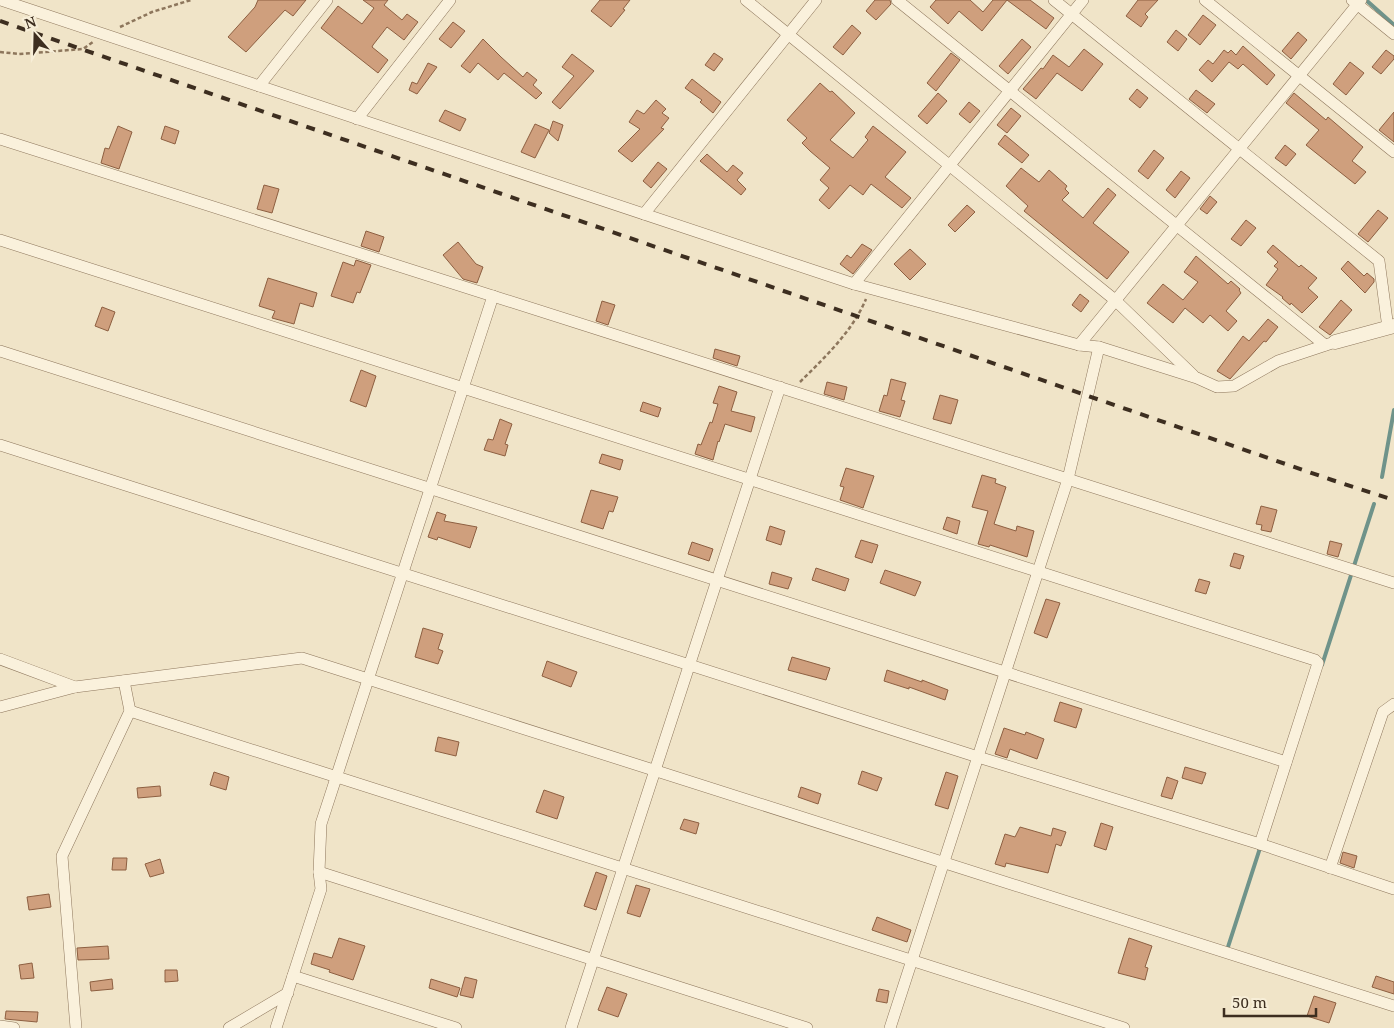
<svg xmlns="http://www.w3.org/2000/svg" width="1394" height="1028" viewBox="0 0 1394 1028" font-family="'Noto Serif',serif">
	<rect width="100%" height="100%" fill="#f0e4c8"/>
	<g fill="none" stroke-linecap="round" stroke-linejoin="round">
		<g stroke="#6f938a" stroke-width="4">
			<polyline points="1366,0 1394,25"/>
			<polyline points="1382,477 1394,410"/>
			<polyline points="1322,665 1374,504"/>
			<polyline points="1227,950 1261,845"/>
		</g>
	</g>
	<g fill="#cf9f7d" stroke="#8d5f41">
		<polygon points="258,0 306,0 293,16 285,10 246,52 228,37 255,7"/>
		<polygon points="363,0 388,0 384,5 402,20 407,14 418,22 404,40 387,27 373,45 372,47 388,60 378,73 321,28 338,6 362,24 374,8"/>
		<polygon points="600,0 630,0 623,9 625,10 611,27 591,11"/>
		<polygon points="875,0 890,0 891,4 876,20 866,11"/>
		<polygon points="936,0 970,0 983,12 993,0 1030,0 1054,18 1046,29 1007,0 982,31 959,11 948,24 930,7"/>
		<polygon points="1138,0 1158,0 1145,14 1148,17 1141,27 1126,16"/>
		<polygon points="1203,15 1216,25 1200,45 1188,35"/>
		<polygon points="453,22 465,31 451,48 439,39"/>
		<polygon points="852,25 861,33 843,55 833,47"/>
		<polygon points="1176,30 1187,39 1178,51 1167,42"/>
		<polygon points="1298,32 1307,40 1291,59 1282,51"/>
		<polygon points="483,39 501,57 523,77 527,72 537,80 533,85 542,93 536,99 504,73 498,80 478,63 470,73 461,66"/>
		<polygon points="1022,39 1031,47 1008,74 999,66"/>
		<polygon points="1243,46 1275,75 1267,85 1243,64 1238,69 1229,62 1212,82 1199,70 1208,60 1213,64 1224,50 1228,53 1231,50 1236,55"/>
		<polygon points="1084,49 1103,64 1082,91 1057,73 1036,99 1023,89 1041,68 1043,69 1053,55 1069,67"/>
		<polygon points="1386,50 1394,56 1394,59 1381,74 1372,67"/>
		<polygon points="714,53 723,59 714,71 705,65"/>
		<polygon points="951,53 960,60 936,91 927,83"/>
		<polygon points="572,54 594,71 560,109 552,102 574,76 562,67"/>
		<polygon points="1350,62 1364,73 1346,95 1333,84"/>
		<polygon points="428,63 437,67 417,94 409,90 412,82 417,84"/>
		<polygon points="692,79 721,102 713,113 700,102 702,100 685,88"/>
		<polygon points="820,83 830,92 832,91 855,113 830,140 853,158 868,140 865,137 873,126 906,152 885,177 911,198 902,208 871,184 863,195 850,185 829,209 819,200 829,188 820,180 830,168 810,151 802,143 807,138 787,120"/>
		<polygon points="1137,89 1148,98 1140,108 1129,99"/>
		<polygon points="1196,90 1215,104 1207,113 1189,99"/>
		<polygon points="938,93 947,101 927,124 918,116"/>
		<polygon points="1294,93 1326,120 1328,117 1363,147 1352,161 1366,172 1355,184 1306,145 1319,130 1286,103"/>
		<polygon points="656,100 666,109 662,113 669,118 661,128 664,129 632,162 618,151 640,129 629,122 637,110 644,114"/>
		<polygon points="969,102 980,111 970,123 959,114"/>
		<polygon points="1011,108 1021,116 1007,133 997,125"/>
		<polygon points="445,110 466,119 460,131 439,121"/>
		<polygon points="1394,112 1394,142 1379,130"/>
		<polygon points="553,121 563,125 558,141 549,133"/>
		<polygon points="535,124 549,130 535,158 521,152"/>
		<polygon points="118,126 132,132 119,169 101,163 105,148 109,149"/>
		<polygon points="165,126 179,131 175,144 161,139"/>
		<polygon points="1005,135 1029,155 1022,163 998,144"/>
		<polygon points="1285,145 1296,154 1286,166 1275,158"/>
		<polygon points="1154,150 1164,158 1148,179 1138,171"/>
		<polygon points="707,154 727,172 733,165 743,173 737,180 746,189 741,195 700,161"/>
		<polygon points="658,162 667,169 651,188 643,181"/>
		<polygon points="1021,168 1039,182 1049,170 1067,186 1065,189 1069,193 1062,200 1083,218 1108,188 1116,195 1093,223 1129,252 1107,279 1024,211 1028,206 1006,186"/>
		<polygon points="1181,171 1190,178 1175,198 1166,190"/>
		<polygon points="264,185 279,189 272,213 257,209"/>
		<polygon points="1210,196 1217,202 1207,214 1200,209"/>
		<polygon points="967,205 975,212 955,232 948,225"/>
		<polygon points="1378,210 1388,218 1368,242 1358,234"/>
		<polygon points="1246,220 1256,228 1241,246 1231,239"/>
		<polygon points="366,231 384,237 379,252 361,246"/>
		<polygon points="458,242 476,264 483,267 477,283 463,279 443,255"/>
		<polygon points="862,244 872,250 853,274 840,264 847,255 851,258"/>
		<polygon points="1273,245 1299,267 1301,265 1317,278 1308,288 1318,297 1302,313 1291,303 1290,305 1282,298 1283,297 1266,285 1278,269 1274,266 1278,262 1267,252"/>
		<polygon points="910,249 926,264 910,280 894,264"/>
		<polygon points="1196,256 1228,284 1231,281 1240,289 1239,290 1241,293 1226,311 1237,321 1228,331 1210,315 1203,323 1185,308 1173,323 1147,303 1163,284 1183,300 1198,282 1184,272"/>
		<polygon points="356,260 371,265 360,293 357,292 353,303 331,296 343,262 354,266"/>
		<polygon points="1348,261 1364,276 1367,273 1374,279 1374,282 1365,293 1341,269"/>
		<polygon points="268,278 317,293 313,307 300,303 294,324 272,318 275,311 259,306"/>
		<polygon points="1080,294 1089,301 1081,312 1072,305"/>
		<polygon points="1341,300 1352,310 1330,335 1319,327"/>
		<polygon points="602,301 615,305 608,325 596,321"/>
		<polygon points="102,307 115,312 108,331 95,326"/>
		<polygon points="1268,319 1278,327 1266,342 1264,341 1230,379 1217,371 1243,336 1249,341"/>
		<polygon points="715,349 740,356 737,366 713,358"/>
		<polygon points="361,370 376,376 366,407 350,401"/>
		<polygon points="891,379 906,383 901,400 905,401 900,417 879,411 884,395 887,396"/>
		<polygon points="827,382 847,387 844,400 824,394"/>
		<polygon points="719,386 737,392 731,411 755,417 751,432 725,424 719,442 718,441 713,460 695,454 698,444 701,445 710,422 712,423 718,404 713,403"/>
		<polygon points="940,395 958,400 951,424 933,419"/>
		<polygon points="643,402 661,408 658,417 640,411"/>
		<polygon points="500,419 512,424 505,444 508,445 505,456 484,450 488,439 493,440"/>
		<polygon points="602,454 623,460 620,470 599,463"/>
		<polygon points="846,468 874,476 863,508 840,500 844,487 840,486"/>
		<polygon points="982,475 996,479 995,483 1006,487 994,524 1016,531 1017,526 1034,531 1027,557 990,545 989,547 978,544 988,511 972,507"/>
		<polygon points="591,490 618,497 613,512 609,511 603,529 581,522"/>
		<polygon points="1261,506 1277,510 1271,532 1261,530 1262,525 1256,524"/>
		<polygon points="437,512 446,515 444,521 477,527 470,548 438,537 437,540 428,537"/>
		<polygon points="947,517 960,521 957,534 943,529"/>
		<polygon points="770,526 785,531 781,545 766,540"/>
		<polygon points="861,540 878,545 872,563 855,557"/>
		<polygon points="1330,541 1342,544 1338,557 1327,554"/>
		<polygon points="692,542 713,549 709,561 688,554"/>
		<polygon points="1234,553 1244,556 1240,569 1230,566"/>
		<polygon points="816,568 849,579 845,591 812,580"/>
		<polygon points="885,570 921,582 915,596 880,583"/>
		<polygon points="772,572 792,578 788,589 769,584"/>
		<polygon points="1199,579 1210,582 1206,594 1195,591"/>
		<polygon points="1046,599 1060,603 1047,638 1034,633"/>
		<polygon points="423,628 443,634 438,649 443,651 438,664 415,657"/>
		<polygon points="792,657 830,668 826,680 788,670"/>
		<polygon points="547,661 577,672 571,687 542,676"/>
		<polygon points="887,670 922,682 922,680 948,690 945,700 909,687 909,689 884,681"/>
		<polygon points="1060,702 1082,709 1076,728 1054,721"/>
		<polygon points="1004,728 1025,735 1026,732 1044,739 1037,759 1010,749 1007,758 995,754"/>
		<polygon points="438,737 459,742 456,756 435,751"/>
		<polygon points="1185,767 1206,773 1202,784 1182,778"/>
		<polygon points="862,771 882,778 877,791 858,784"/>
		<polygon points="214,772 229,777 226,790 210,785"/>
		<polygon points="946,772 958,776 948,809 935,805"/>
		<polygon points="1167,777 1178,781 1172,799 1161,796"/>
		<polygon points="160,786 161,796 138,798 137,788"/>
		<polygon points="801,787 821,794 818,804 798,797"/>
		<polygon points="544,790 564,797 557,819 536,812"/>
		<polygon points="684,819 699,823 696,834 680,829"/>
		<polygon points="1101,823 1113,827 1106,850 1094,846"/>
		<polygon points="1020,827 1051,836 1053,828 1066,832 1061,846 1056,844 1048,873 1006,863 1005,867 995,864 1005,834 1015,837"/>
		<polygon points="1343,852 1357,856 1354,868 1340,863"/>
		<polygon points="113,858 127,858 126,870 112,870"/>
		<polygon points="160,859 164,873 150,877 145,864"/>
		<polygon points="596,872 607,876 596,910 584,906"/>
		<polygon points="636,885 650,889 640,917 627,913"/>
		<polygon points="49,894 51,907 29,910 27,897"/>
		<polygon points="877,917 911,930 907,942 872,930"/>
		<polygon points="339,938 365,946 353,980 329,972 330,970 311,964 314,953 332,958"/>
		<polygon points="1129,938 1152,946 1145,967 1148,968 1145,980 1118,973"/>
		<polygon points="108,946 109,959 78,960 77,948"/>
		<polygon points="32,963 34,978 21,979 19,965"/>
		<polygon points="165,970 177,970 178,981 165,982"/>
		<polygon points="1376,976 1394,982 1394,994 1372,987"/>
		<polygon points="465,977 477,980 473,998 460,995"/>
		<polygon points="112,979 113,989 91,991 90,982"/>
		<polygon points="431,979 460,988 457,997 429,988"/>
		<polygon points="607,987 627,994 618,1017 598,1010"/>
		<polygon points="879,989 889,991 887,1003 876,1001"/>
		<polygon points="1314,996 1336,1003 1329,1023 1307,1016"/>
		<polygon points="6,1011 38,1012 37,1022 5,1019"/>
	</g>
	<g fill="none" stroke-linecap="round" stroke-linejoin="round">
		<defs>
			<g id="minor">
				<polyline points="1,0 854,284 1079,345 1099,347 1197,378 1217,387 1234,386 1278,361 1335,342"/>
				<polyline points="746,0 1115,300 1193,375"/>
				<polyline points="897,0 1325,345"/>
				<polyline points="1054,0 1379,261 1388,328"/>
				<polyline points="1205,0 1394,152"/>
				<polyline points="1352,0 1394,34"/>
				<polyline points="259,86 327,0"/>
				<polyline points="357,119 450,0"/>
				<polyline points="0,139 1394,583"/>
				<polyline points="644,214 816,0"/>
				<polyline points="0,240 1315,660 1318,663 1260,844"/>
				<polyline points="854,284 1083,0"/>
				<polyline points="1079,345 1361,0"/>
				<polyline points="0,351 1286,762"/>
				<polyline points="0,445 978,757 1260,844 1394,889"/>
				<polyline points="0,659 75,687"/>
				<polyline points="0,707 75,687 302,658 1394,1006"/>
				<polyline points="130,711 1124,1028"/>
				<polyline points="1330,868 1383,712 1394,704"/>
				<polyline points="319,872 807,1028"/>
				<polyline points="293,976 456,1028"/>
				<polyline points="0,1026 14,1028"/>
				<polyline points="76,1028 62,856 130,711 124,681"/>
				<polyline points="229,1028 288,993"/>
				<polyline points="276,1028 321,889 319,872 321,824 493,296"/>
				<polyline points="571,1028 780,387"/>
				<polyline points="890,1028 1068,479 1099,347"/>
			</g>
			<polyline id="tertiary" points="1335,342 1394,326"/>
		</defs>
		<use href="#minor" stroke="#8d765c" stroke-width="12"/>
		<use href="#tertiary" stroke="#8d765c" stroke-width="15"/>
		<g stroke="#8d765c" stroke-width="2.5" stroke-dasharray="4 2.5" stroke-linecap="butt">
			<polyline points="120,27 152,12 191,0"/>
			<polyline points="0,52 19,54 83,49 93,42"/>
			<path d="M800 382C825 357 852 332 866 299"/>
		</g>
		<use href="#minor" stroke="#faf1dc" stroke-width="11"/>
		<use href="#tertiary" stroke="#faf1dc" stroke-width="14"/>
		<polyline stroke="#3d2e20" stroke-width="4" stroke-dasharray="9 9" stroke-linecap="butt" points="0,21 1332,480 1394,500"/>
	</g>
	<g transform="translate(35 35) rotate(340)" stroke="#f7eed8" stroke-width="4" paint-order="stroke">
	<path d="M0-4L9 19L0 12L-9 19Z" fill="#3d2e20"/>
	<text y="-8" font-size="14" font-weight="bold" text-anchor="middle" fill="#3d2e20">N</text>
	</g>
	<path d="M1224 1008v8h92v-8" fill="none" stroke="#3d2e20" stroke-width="2.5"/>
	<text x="1232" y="1008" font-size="15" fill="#3d2e20" stroke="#f7eed8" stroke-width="4" paint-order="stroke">50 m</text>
</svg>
